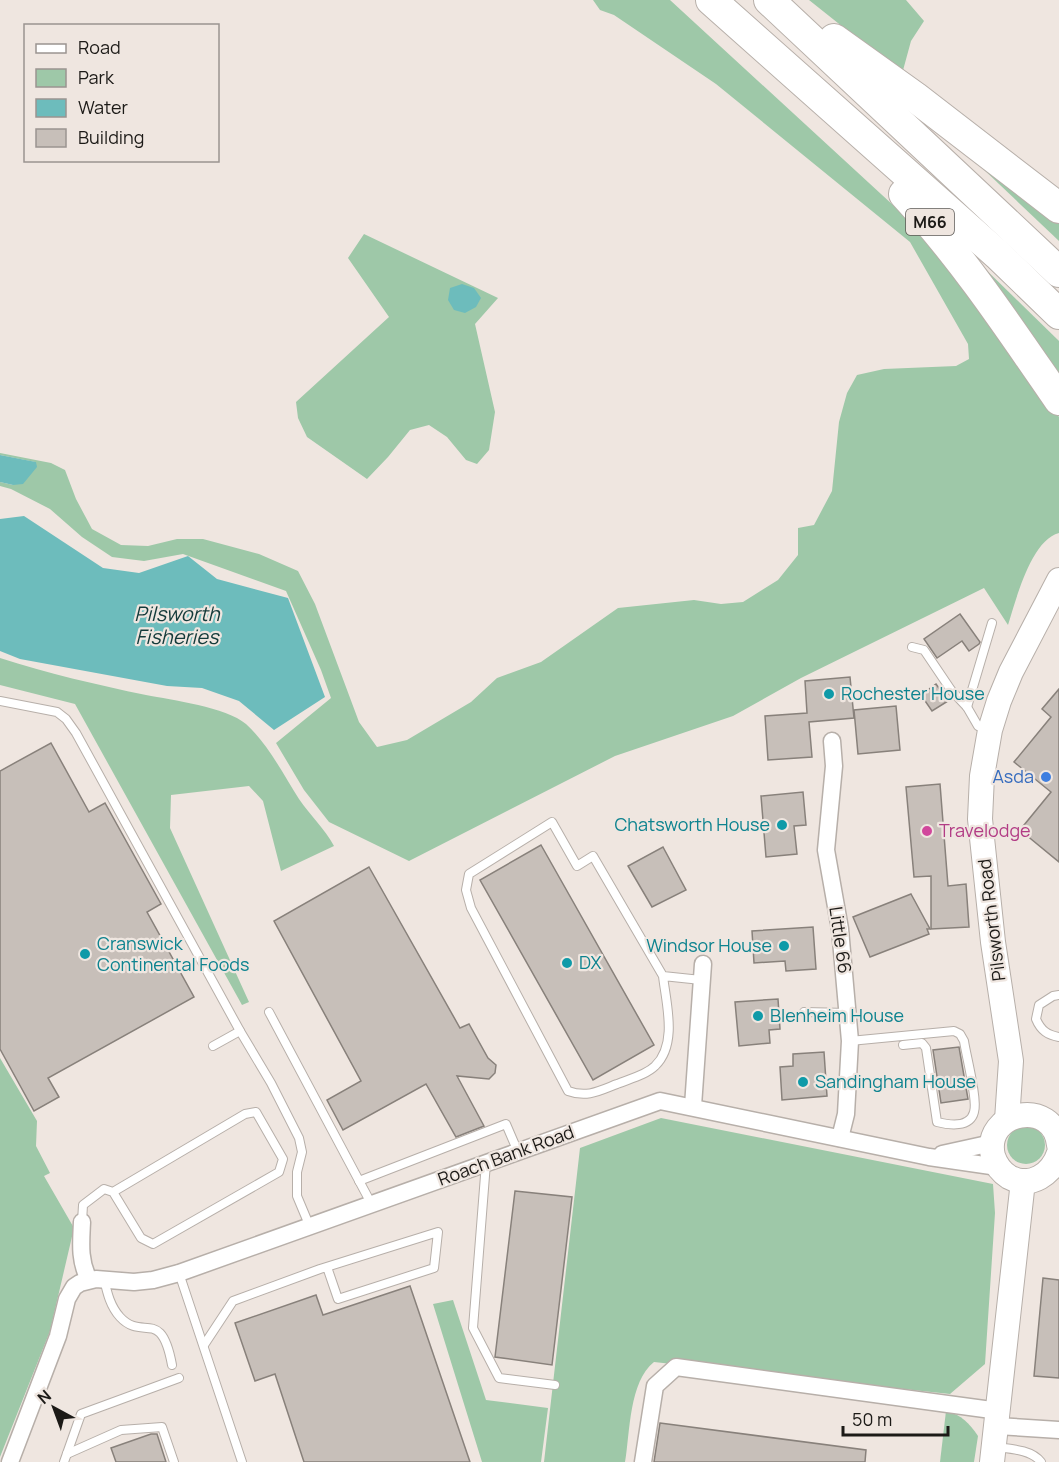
<svg xmlns="http://www.w3.org/2000/svg" width="1059" height="1462" viewBox="0 0 1059 1462" font-family="Manrope,sans-serif">
	<rect width="100%" height="100%" fill="#efe6e0"/>
	<g fill="#9ec8a8">
		<path d="M593 0H670L919 229 1003 335 1059 417V533C1031 540 1016 600 1008 625L984 588 801 678 733 716 615 756 409 861 329 822 304 790 276 743 331 698 321 670 286 591 183 554 144 561 112 557 82 537 50 509 11 489 0 486V482L13 485 35 462 0 455V453L51 463 65 470 76 499 92 529 121 545 148 546 177 539H203L259 554 298 571 315 604 359 722 377 747 407 740 471 702 497 678 541 662 618 608 694 600 721 604 743 602 778 580 798 555V528L814 525 832 491 839 422 847 393 857 375 884 369 956 366 969 359 968 344 910 242 716 84 614 15 600 10Z"/>
		<polygon points="809,0 906,0 924,21 911,41 902,74"/>
		<polygon points="921,110 1059,216 1059,241"/>
		<polygon points="931,216 1059,341 1059,382"/>
		<polygon points="364,234 498,298 475,324 495,412 489,450 477,464 466,460 447,437 429,425 410,430 388,457 367,479 307,437 298,418 296,402 389,317 348,258"/>
		<path d="M0 658C47 673 97 685 146 695 172 700 226 707 246 724 268 744 283 774 299 799 310 815 325 829 334 846L281 871 263 801 249 786 171 795 170 828 249 1002 242 1005 75 704 0 685Z"/>
		<polygon points="0,1058 37,1121 36,1146 50,1173 44,1176 74,1228 50,1331 0,1457"/>
		<path d="M661 1118 993 1184 995 1213 985 1364 950 1394 654 1362C629 1382 630 1432 625 1462H544L580 1148Z"/>
		<circle cx="1026" cy="1145" r="19"/>
		<polygon points="453,1300 486,1400 548,1408 541,1462 482,1462 433,1304"/>
		<path d="M946 1411C962 1415 969 1423 978 1436L974 1462H940Z"/>
	</g>
	<g fill="#6dbcbc">
		<polygon points="462,284 474,288 481,298 476,307 465,313 454,310 448,300 450,288"/>
		<polygon points="0,455 36,462 37,467 23,484 13,485 0,482"/>
		<polygon points="24,516 103,568 139,573 188,556 217,579 288,598 325,697 274,730 239,701 202,688 167,686 20,659 0,651 0,519"/>
	</g>
	<g fill="#c7bfb9" stroke="#88817b" stroke-width="1.5">
		<polygon points="960,614 980,642 979,644 969,651 962,641 937,658 924,639"/>
		<polygon points="850,677 854,718 809,722 812,757 768,760 765,716 807,713 805,681"/>
		<polygon points="936,684 948,701 932,711 921,695"/>
		<polygon points="1059,689 1059,862 1020,830 1051,792 1014,762 1051,717 1042,709"/>
		<polygon points="896,706 900,750 858,754 854,710"/>
		<polygon points="51,743 89,812 105,803 161,904 147,912 194,997 48,1078 59,1097 34,1111 0,1049 0,771"/>
		<polygon points="940,784 948,886 966,884 969,927 931,929 931,876 914,877 906,787"/>
		<polygon points="803,792 806,825 794,826 797,854 766,857 761,796"/>
		<polygon points="541,845 654,1045 593,1080 480,880"/>
		<polygon points="663,847 686,890 652,907 628,866"/>
		<polygon points="369,867 460,1028 469,1024 488,1058 496,1065 495,1073 489,1079 457,1076 484,1126 456,1137 426,1084 343,1130 327,1100 361,1081 274,921"/>
		<polygon points="911,894 930,929 927,929 929,934 870,957 853,917"/>
		<polygon points="813,927 816,969 786,971 785,961 754,963 752,931"/>
		<polygon points="778,999 780,1029 769,1030 770,1043 739,1046 735,1002"/>
		<polygon points="959,1047 968,1099 941,1103 933,1050"/>
		<polygon points="824,1052 827,1096 782,1100 780,1067 793,1066 793,1054"/>
		<polygon points="515,1191 572,1197 552,1365 495,1357"/>
		<polygon points="1043,1278 1059,1280 1059,1378 1034,1376"/>
		<polygon points="410,1286 470,1462 304,1462 275,1374 255,1381 235,1323 316,1295 323,1315"/>
		<polygon points="660,1423 866,1450 865,1462 654,1462"/>
		<polygon points="151,1434 157,1434 166,1462 116,1462 111,1448"/>
	</g>
	<g fill="none" stroke-linecap="round" stroke-linejoin="round">
		<defs>
			<g id="lane">
				<polyline points="912,647 924,650 951,690 967,707 978,726 988,730"/>
				<polyline points="0,701 57,712 66,719 76,733 240,1031 271,1083 299,1138 302,1152 297,1172 297,1196 310,1227"/>
				<polyline points="967,707 992,623"/>
				<path d="M663 976C666 1003 678 1044 655 1066 646 1075 629 1079 617 1084 599 1091 587 1098 568 1091L471 908 466 890 469 874 552 822 577 866 593 856 663 976 701 980"/>
				<path d="M1059 995 1053 996 1039 1005 1036 1019C1041 1031 1048 1035 1059 1037"/>
				<polyline points="269,1012 372,1205"/>
				<polyline points="804,1012 848,1013"/>
				<path d="M850 1041 954 1031 960 1034 964 1041C966 1055 978 1100 974 1112 970 1128 949 1125 937 1122L926 1048 922 1043 903 1045"/>
				<polyline points="213,1046 240,1031"/>
				<polyline points="486,1163 473,1328 499,1378 555,1385"/>
				<polyline points="359,1181 506,1124 518,1152"/>
				<polyline points="82,1222 83,1205 104,1189 113,1192 245,1114 256,1112 283,1159 279,1172 153,1244 141,1238 113,1192"/>
				<polyline points="179,1273 242,1462"/>
				<path d="M104 1279C107 1292 110 1306 120 1317 143 1342 161 1306 172 1365"/>
				<polyline points="204,1345 233,1301 320,1269 438,1232 434,1268 338,1299 327,1267"/>
				<path d="M994 1447C1010 1449 1031 1449 1041 1462"/>
				<polyline points="67,1454 121,1430 162,1427 174,1462"/>
				<polyline points="64,1462 81,1414 179,1378"/>
			</g>
			<g id="street">
				<polyline points="832,741 834,766 826,850 840,929 850,1041 846,1114 840,1138"/>
				<polyline points="693,1106 703,964"/>
				<polyline points="942,1154 992,1143"/>
				<path d="M82 1222C81 1243 79 1260 89 1280"/>
				<polyline points="997,1426 1059,1430"/>
				<polyline points="10,1462 58,1336 67,1299 74,1287 80,1283 96,1279 134,1282 153,1280 179,1273 660,1101 929,1157 998,1167"/>
				<polyline points="643,1462 655,1386 676,1367 999,1411"/>
			</g>
			<g id="secondary">
				<polyline points="1007,1120 1011,1061 993,942 980,819 982,776 990,730 999,701 1011,672 1059,580"/>
				<path d="M1059 1145C1054 1097 982 1111 993 1156 996 1165 1001 1172 1009 1177 1031 1189 1052 1174 1059 1153"/>
				<polyline points="992,1462 1023,1181"/>
			</g>
			<g id="highway">
				<polyline points="711,0 998,255 1059,314"/>
				<polyline points="769,0 1059,272"/>
				<polyline points="834,39 915,97 1059,208"/>
				<path d="M904 194C963 258 1010 329 1059 400"/>
			</g>
		</defs>
		<use href="#lane" stroke="#b7afa9" stroke-width="10"/>
		<use href="#street" stroke="#b7afa9" stroke-width="19"/>
		<use href="#secondary" stroke="#b7afa9" stroke-width="26"/>
		<use href="#highway" stroke="#b7afa9" stroke-width="32"/>
		<use href="#lane" stroke="#fff" stroke-width="8"/>
		<use href="#street" stroke="#fff" stroke-width="16"/>
		<use href="#secondary" stroke="#fff" stroke-width="24"/>
		<use href="#highway" stroke="#fff" stroke-width="30"/>
	</g>
	<g fill="#0f9aa8" stroke="#efe6e0" stroke-width="2">
		<circle cx="829" cy="694" r="6"/>
		<circle cx="782" cy="825" r="6"/>
		<circle cx="784" cy="946" r="6"/>
		<circle cx="85" cy="954" r="6"/>
		<circle cx="567" cy="963" r="6"/>
		<circle cx="758" cy="1016" r="6"/>
		<circle cx="803" cy="1082" r="6"/>
	</g>
	<circle fill="#3f7fe0" stroke="#efe6e0" stroke-width="2" cx="1046" cy="777" r="6"/>
	<circle fill="#d1479c" stroke="#efe6e0" stroke-width="2" cx="927" cy="831" r="6"/>
	<g text-anchor="middle" stroke-width="4.5" stroke-linejoin="round" paint-order="stroke">
		<rect fill="#efe6e0" stroke="#5b5753" stroke-width="1.5" x="906" y="209" width="48" height="26" rx="4.5"/>
		<g font-size="16" font-weight="bold" fill="#1c1a17">
			<text x="930" y="228">M66</text>
		</g>
		<g font-size="18" fill="#0d838f" stroke="#efe6e0" text-anchor="start">
			<text x="841" y="700">Rochester House</text>
			<text x="770" y="831" text-anchor="end">Chatsworth House</text>
			<text x="97" y="950">Cranswick<tspan x="97" dy="21">Continental Foods</tspan></text>
			<text x="772" y="952" text-anchor="end">Windsor House</text>
			<text x="579" y="969">DX</text>
			<text x="770" y="1022">Blenheim House</text>
			<text x="815" y="1088">Sandingham House</text>
		</g>
		<g font-size="18" fill="#366cbe" stroke="#efe6e0" text-anchor="end">
			<text x="1034" y="783">Asda</text>
		</g>
		<g font-size="18" fill="#b23c85" stroke="#efe6e0" text-anchor="start">
			<text x="939" y="837">Travelodge</text>
		</g>
		<g font-size="18" fill="#1c1a17" stroke="#efe6e0">
			<text transform="translate(992 920) rotate(-97)" y="6">Pilsworth Road</text>
			<text transform="translate(840 940) rotate(82)" y="6">Little 66</text>
			<text transform="translate(506 1156) rotate(-20)" y="6">Roach Bank Road</text>
		</g>
		<g font-size="20" font-style="italic" fill="#133a3a" stroke="#efe6e0">
			<text x="177" y="621">Pilsworth<tspan x="177" dy="23">Fisheries</tspan></text>
		</g>
	</g>
	<rect x="24" y="24" width="195" height="138" fill="#efe6e0" stroke="#9b9490" stroke-width="1.5"/>
	<rect x="36" y="44" width="30" height="9" fill="#ffffff" stroke="#9b9490" stroke-width="1.5"/>
	<text x="78" y="54" font-size="18" fill="#1c1a17">Road</text>
	<rect x="36" y="69" width="30" height="18" fill="#9ec8a8" stroke="#9b9490" stroke-width="1.5"/>
	<text x="78" y="84" font-size="18" fill="#1c1a17">Park</text>
	<rect x="36" y="99" width="30" height="18" fill="#6dbcbc" stroke="#9b9490" stroke-width="1.5"/>
	<text x="78" y="114" font-size="18" fill="#1c1a17">Water</text>
	<rect x="36" y="129" width="30" height="18" fill="#c7bfb9" stroke="#9b9490" stroke-width="1.5"/>
	<text x="78" y="144" font-size="18" fill="#1c1a17">Building</text>
	<g transform="translate(54 1408) rotate(319)" stroke="#efe6e0" stroke-width="4.5" paint-order="stroke">
	<path d="M0-4.5L10 22L0 15L-10 22Z" fill="#1c1a17"/>
	<text y="-9" font-size="16" font-weight="bold" text-anchor="middle" fill="#1c1a17">N</text>
	</g>
	<path d="M843 1426v9h105v-9" fill="none" stroke="#1c1a17" stroke-width="3"/>
	<text x="852" y="1426" font-size="18" fill="#1c1a17" stroke="#efe6e0" stroke-width="4.5" paint-order="stroke">50 m</text>
</svg>
